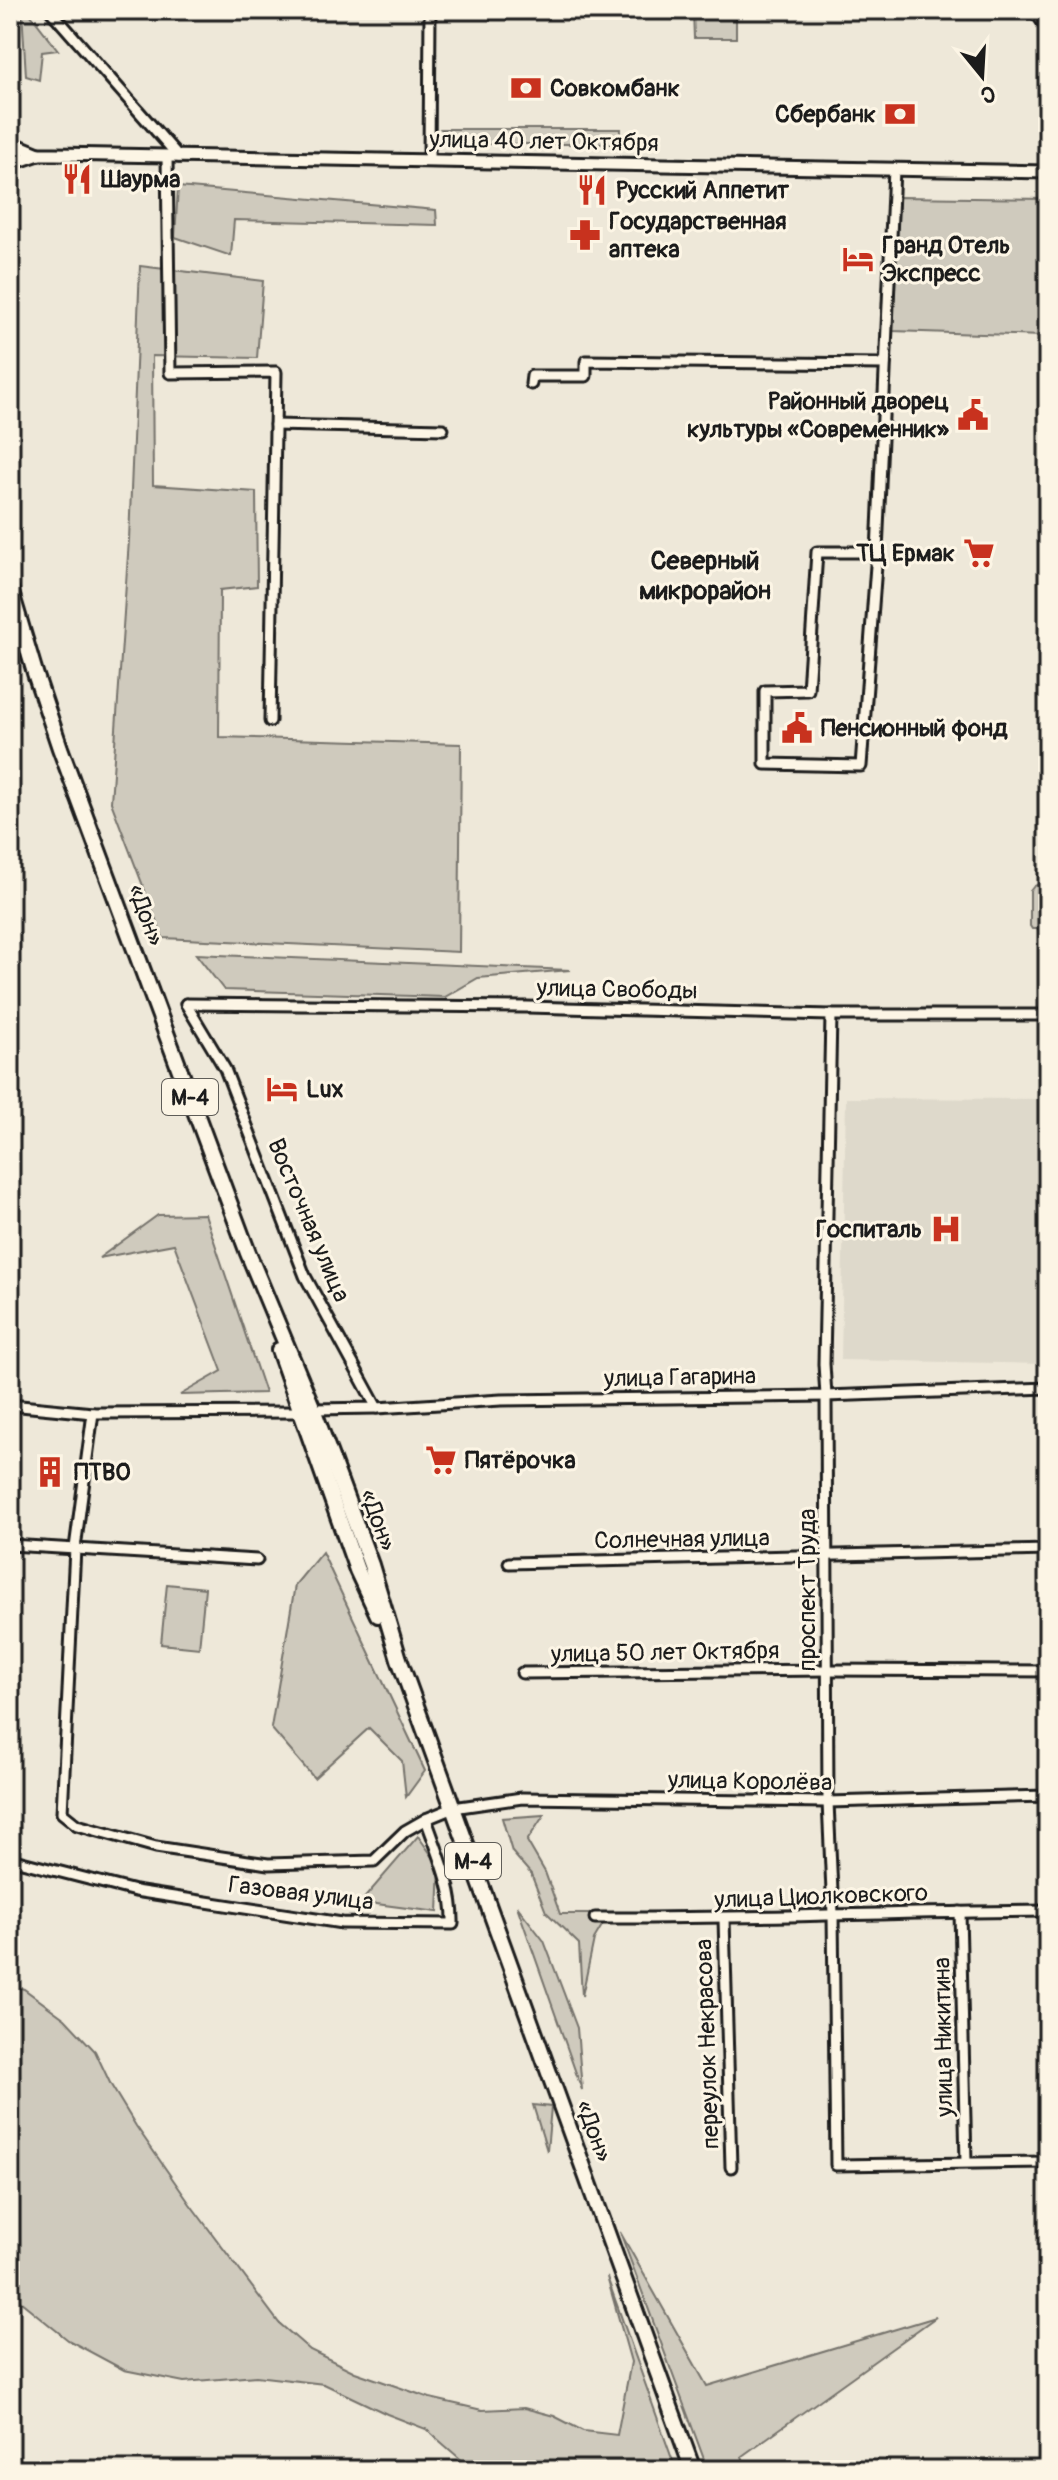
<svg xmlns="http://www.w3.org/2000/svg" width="1058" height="2480" viewBox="0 0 1058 2480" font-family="Pangolin,sans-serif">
	<rect width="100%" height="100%" fill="#eee8d9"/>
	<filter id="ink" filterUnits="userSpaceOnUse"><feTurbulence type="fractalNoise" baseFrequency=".0125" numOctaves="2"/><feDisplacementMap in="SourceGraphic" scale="16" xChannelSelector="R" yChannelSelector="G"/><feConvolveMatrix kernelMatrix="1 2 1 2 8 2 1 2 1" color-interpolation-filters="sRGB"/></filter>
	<g filter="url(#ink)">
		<polygon fill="#ded9cb" points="846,1098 1048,1099 1048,1364 841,1360"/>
		<g fill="#cfcabd" stroke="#76736c" stroke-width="2">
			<polygon points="22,10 27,10 58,50 42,52 39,80 26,76"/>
			<polygon points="693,10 736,10 736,38 694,38"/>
			<polygon points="441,129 621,129 620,144 455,144"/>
			<polygon points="178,187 436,210 437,225 234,220 231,256 175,237"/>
			<polygon points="899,197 1047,199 1048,266 1045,266 1045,274 1048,275 1048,365 1044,365 1045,342 1042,336 893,331"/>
			<polygon points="140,266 263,281 257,358 152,356 153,485 256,492 257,586 220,590 219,737 461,744 459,952 163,938 111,802 129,540"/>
			<polygon points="1040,884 1046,886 1048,891 1046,925 1040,929 1032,929 1030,926 1030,891 1034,886"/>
			<polygon points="196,954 570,970 478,978 445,997 224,990"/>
			<polygon points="205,1214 265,1393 180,1395 222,1371 174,1244 99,1258 158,1215"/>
			<polygon points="322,1552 425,1771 406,1797 402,1761 369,1728 314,1778 271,1728 295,1585"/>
			<polygon points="167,1584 205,1588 199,1648 161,1644"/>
			<polygon points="544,1815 527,1841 545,1872 560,1914 609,1914 594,1939 582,1996 579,1944 546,1912 531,1874 512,1852 502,1818"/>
			<polygon points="418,1836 440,1867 438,1912 361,1902"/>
			<polygon points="517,1906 544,1941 577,2028 582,2090"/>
			<polygon points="10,1985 24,1989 65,2019 95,2051 111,2085 136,2126 190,2204 279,2323 310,2350 355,2372 430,2398 482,2410 524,2408 554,2416 583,2431 617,2435 631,2362 607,2277 676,2470 473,2470 426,2429 387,2414 324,2384 256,2376 184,2382 124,2370 68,2340 10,2293"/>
			<polygon points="533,2105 551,2107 547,2151"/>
			<polygon points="620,2232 707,2386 936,2317 742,2456 747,2470 708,2470"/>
		</g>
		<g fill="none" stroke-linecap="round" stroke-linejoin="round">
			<defs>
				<g id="minor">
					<polyline points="50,10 179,157"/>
					<polyline points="1034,10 1048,30"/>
					<polyline points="167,157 170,373 276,372 270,721"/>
					<polyline points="429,161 430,10"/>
					<polyline points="531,384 532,376 586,376 586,361 885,364"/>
					<polyline points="275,425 443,429"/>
					<polyline points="877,552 817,552 808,690 765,691 765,764 861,766 877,552 894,169"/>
					<polyline points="186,1004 527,1007 831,1015 1048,1015"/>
					<polyline points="186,1004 225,1069 305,1276 377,1408"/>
					<polyline points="831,1015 824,1364 826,1396 828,1802 833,1914 836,2165 1048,2162"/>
					<polyline points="10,1405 93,1413 299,1412"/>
					<polyline points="313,1409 377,1408 501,1400 826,1396 1048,1388"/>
					<polyline points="93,1413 75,1548 62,1813 77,1825 156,1847 268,1864 374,1861 405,1831 426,1819"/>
					<polyline points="10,1545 257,1560"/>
					<polyline points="509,1563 1048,1550"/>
					<polyline points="522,1673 828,1670 1048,1671"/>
					<path d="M10 1859 135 1891 342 1923 453 1924C454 1887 438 1854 426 1819L453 1808 522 1798 828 1802 1048 1796"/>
					<polyline points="960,1912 966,2162"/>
					<path d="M595 1918C746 1919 897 1912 1048 1911"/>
					<polyline points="724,1919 731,2167"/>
				</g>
				<g id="tertiary">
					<polyline points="10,142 39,154"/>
					<polyline points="10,164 39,154 55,154 1048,172"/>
				</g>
				<g id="primary">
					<polyline points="10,589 35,673 60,748 248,1253 313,1409 371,1565 399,1659 693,2470"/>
					<polyline points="279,1350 357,1570 378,1615"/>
				</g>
			</defs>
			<use href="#minor" stroke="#1c1c1c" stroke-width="15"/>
			<use href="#tertiary" stroke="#1c1c1c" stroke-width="17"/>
			<use href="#primary" stroke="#1c1c1c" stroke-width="20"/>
			<use href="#minor" stroke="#fcf5e5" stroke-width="9"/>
			<use href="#tertiary" stroke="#fcf5e5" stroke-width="11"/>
			<use href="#primary" stroke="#fcf5e5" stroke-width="14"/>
		</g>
	</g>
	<defs>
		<symbol id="bank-bare" viewBox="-9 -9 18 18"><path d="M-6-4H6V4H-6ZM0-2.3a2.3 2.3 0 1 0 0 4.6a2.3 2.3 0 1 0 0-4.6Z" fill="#c8321e" stroke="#fcf5e5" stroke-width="2.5" paint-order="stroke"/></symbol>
		<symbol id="restaurant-bare" viewBox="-9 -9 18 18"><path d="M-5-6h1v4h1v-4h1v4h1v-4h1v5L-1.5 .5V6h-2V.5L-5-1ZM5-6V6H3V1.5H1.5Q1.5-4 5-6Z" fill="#c8321e" stroke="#fcf5e5" stroke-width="2.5" paint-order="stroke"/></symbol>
		<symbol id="pharmacy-bare" viewBox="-9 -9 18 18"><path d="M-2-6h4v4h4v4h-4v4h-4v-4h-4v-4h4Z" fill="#c8321e" stroke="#fcf5e5" stroke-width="2.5" paint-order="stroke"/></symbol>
		<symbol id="hotel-bare" viewBox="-9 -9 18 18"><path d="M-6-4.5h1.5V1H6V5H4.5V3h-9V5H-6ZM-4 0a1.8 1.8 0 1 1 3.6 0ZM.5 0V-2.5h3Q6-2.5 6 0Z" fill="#c8321e" stroke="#fcf5e5" stroke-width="2.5" paint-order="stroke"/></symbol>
		<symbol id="civic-bare" viewBox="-9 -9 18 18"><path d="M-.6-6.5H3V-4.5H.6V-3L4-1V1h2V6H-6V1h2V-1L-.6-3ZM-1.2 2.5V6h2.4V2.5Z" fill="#c8321e" stroke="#fcf5e5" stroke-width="2.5" paint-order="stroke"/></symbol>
		<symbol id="supermarket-bare" viewBox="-9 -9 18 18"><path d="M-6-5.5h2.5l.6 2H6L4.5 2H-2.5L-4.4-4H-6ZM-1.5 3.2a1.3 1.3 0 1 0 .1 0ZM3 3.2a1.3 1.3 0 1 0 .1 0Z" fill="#c8321e" stroke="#fcf5e5" stroke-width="2.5" paint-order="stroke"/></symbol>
		<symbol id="hospital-bare" viewBox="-9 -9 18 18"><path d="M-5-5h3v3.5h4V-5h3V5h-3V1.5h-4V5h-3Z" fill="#c8321e" stroke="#fcf5e5" stroke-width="2.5" paint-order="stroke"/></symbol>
		<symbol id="building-bare" viewBox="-9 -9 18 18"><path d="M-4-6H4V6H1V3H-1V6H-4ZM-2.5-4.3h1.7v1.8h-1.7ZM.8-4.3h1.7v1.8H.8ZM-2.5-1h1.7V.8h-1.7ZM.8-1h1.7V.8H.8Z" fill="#c8321e" stroke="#fcf5e5" stroke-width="2.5" paint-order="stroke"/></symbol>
	</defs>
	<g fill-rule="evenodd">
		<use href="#bank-bare" x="504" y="66" width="44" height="44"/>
		<use href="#bank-bare" x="878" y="92" width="44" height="44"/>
		<use href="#restaurant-bare" x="55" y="157" width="44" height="44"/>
		<use href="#restaurant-bare" x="570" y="168" width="44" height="44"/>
		<use href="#pharmacy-bare" x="563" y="213" width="44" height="44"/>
		<use href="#hotel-bare" x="836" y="237" width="44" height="44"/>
		<use href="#civic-bare" x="951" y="393" width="44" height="44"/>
		<use href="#supermarket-bare" x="957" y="531" width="44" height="44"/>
		<use href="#civic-bare" x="775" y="706" width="44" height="44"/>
		<use href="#hotel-bare" x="260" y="1067" width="44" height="44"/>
		<use href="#hospital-bare" x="924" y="1207" width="44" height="44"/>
		<use href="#supermarket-bare" x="419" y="1438" width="44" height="44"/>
		<use href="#building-bare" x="28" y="1450" width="44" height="44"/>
	</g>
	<g text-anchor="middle" stroke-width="6" stroke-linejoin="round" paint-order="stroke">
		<g fill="#fcf5e5" stroke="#5f5d58" stroke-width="2">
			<rect x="162" y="1079" width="56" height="36" rx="6"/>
			<rect x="445" y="1843" width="56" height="36" rx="6"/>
		</g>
		<g font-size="22" font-weight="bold" fill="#1c1c1c">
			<text x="190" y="1105">М-4</text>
			<text x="473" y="1869">М-4</text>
		</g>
		<g font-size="24" font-weight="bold" fill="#1c1c1c" stroke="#fcf5e5" text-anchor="start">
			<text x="550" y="96">Совкомбанк</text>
			<text x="876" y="122" text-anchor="end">Сбербанк</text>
			<text x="101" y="187">Шаурма</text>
			<text x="616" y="198">Русский Аппетит</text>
			<text x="609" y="229">Государственная<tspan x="609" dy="28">аптека</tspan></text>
			<text x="882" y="253">Гранд Отель<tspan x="882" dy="28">Экспресс</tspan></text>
			<text x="949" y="409" text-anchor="end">Районный дворец<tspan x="949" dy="28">культуры «Современник»</tspan></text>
			<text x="955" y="561" text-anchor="end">ТЦ Ермак</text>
			<text x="821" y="736">Пенсионный фонд</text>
			<text x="306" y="1097">Lux</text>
			<text x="922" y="1237" text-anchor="end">Госпиталь</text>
			<text x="465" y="1468">Пятёрочка</text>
			<text x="74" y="1480">ПТВО</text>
		</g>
		<g font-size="24" fill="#1c1c1c" stroke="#fcf5e5">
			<text transform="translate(544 141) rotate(1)" y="8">улица 40 лет Октября</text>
			<text transform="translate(146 915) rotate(70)" y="8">«Дон»</text>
			<text transform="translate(617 989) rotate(1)" y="8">улица Свободы</text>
			<text transform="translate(309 1220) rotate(67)" y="8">Восточная улица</text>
			<text transform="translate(680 1377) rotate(-1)" y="8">улица Гагарина</text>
			<text transform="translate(378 1520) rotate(70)" y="8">«Дон»</text>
			<text transform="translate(682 1539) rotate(-1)" y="8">Солнечная улица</text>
			<text transform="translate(807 1590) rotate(-90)" y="8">проспект Труда</text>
			<text transform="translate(665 1652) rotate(-1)" y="8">улица 50 лет Октября</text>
			<text transform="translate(750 1781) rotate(1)" y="8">улица Королёва</text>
			<text transform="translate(301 1893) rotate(7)" y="8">Газовая улица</text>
			<text transform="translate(821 1896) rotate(-2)" y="8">улица Циолковского</text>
			<text transform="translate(943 2037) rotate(-91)" y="8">улица Никитина</text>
			<text transform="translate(707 2044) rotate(-92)" y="8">переулок Некрасова</text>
			<text transform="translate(594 2131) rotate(70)" y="8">«Дон»</text>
		</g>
		<g font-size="26" font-weight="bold" fill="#1c1c1c" stroke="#fcf5e5">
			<text x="705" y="569">Северный<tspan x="705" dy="30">микрорайон</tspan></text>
		</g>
	</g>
	<rect width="1058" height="2480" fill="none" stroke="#fcf5e5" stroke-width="40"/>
	<rect x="20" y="20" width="1018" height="2440" fill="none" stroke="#1c1c1c" stroke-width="3" filter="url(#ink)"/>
	<g transform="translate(982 76) rotate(162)" stroke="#fcf5e5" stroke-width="6" paint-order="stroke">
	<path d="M0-6L14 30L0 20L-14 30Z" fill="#1c1c1c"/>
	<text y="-12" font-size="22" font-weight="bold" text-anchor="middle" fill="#1c1c1c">С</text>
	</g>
</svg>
